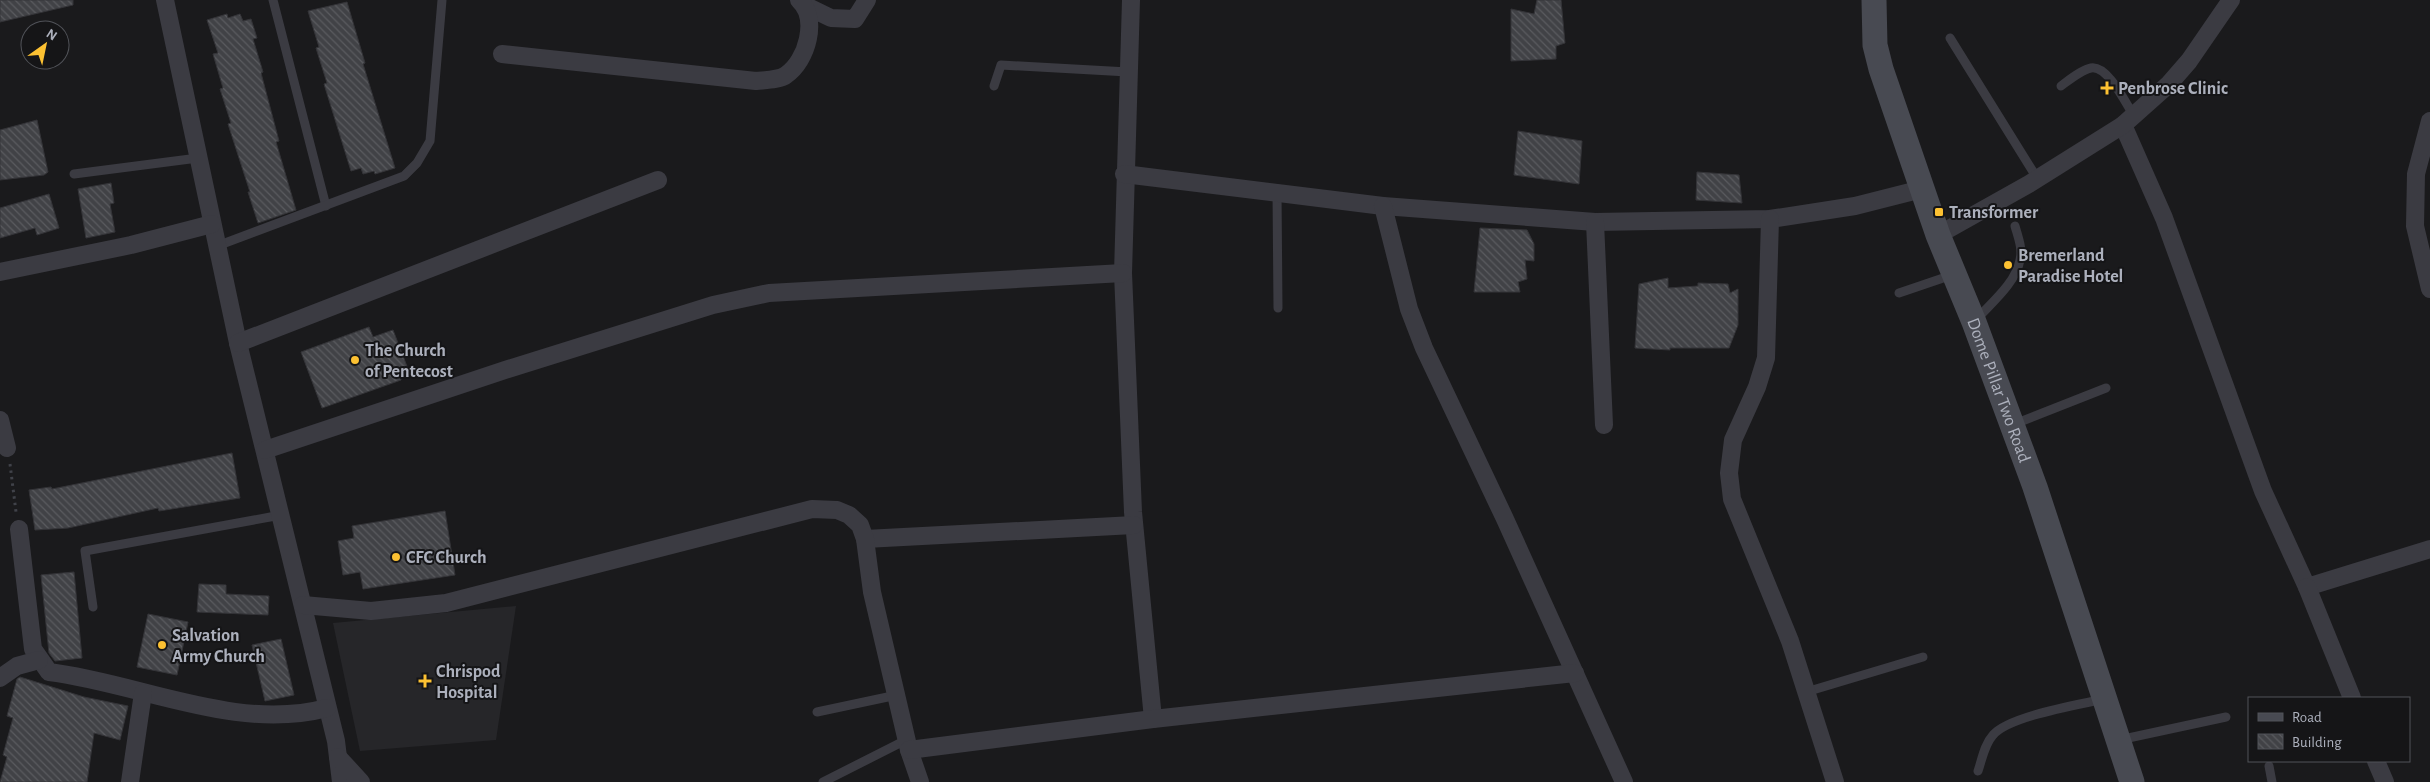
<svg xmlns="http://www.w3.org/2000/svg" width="2430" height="782" viewBox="0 0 2430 782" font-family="'Alegreya Sans',sans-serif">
	<defs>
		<pattern id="building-back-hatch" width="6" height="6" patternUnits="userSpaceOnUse" patternTransform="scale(1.25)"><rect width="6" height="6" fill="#414246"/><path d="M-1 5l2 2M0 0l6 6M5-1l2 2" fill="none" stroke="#5a5b5f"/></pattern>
	</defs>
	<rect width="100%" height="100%" fill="#1a1a1c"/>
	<polygon fill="#262629" points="516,606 496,740 360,751 333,623"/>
	<g fill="url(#building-back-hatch)" stroke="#343438">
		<polygon points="0,0 73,0 73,5 0,22"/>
		<polygon points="1537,0 1561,0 1565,43 1556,46 1556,59 1511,61 1511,9 1534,14"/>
		<polygon points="347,2 365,63 363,64 395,168 375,174 374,171 363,174 361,168 351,171 324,84 327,83 316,48 319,47 308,11"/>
		<polygon points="227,14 228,18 240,14 243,21 251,19 257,38 253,39 263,72 261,73 279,141 276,142 296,210 258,223 248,192 250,192 228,124 231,123 220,89 223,88 213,54 218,53 207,20"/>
		<polygon points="37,120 48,172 44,175 0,180 0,130"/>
		<polygon points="1518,131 1582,141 1579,184 1514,175"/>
		<polygon points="1697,172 1739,175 1742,203 1696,200"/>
		<polygon points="111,183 114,203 110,204 115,232 86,238 78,189"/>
		<polygon points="49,194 59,228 37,235 35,228 0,238 0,208"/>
		<polygon points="1480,228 1527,230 1534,244 1534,261 1525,260 1527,279 1518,282 1520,292 1474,292"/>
		<polygon points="1668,278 1668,288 1698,286 1698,283 1728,284 1730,293 1738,289 1738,325 1729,348 1670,348 1670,350 1635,348 1639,284"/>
		<polygon points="369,327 373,337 393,330 408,369 399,372 401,380 322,408 301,352"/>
		<polygon points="232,453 240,498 159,511 158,508 68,528 35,530 29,490 51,487 52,489"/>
		<polygon points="445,511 455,575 363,589 360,572 343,575 338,541 354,538 352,526"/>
		<polygon points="74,572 82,658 55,661 49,653 41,575"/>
		<polygon points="199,584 226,585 226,594 269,596 268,615 197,612"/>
		<polygon points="148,614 188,622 177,675 137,667"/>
		<polygon points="281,639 294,695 265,701 252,645"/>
		<polygon points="20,677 84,697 128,706 120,740 94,733 87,782 0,782 7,757 3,755 13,718 7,716 17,679"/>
	</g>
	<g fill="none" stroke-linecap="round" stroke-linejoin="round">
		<polyline stroke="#404249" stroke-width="3" stroke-dasharray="2.5 4" stroke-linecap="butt" points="10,464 16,512"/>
		<g stroke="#3b3b42" stroke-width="9">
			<polyline points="273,0 326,206"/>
			<polyline points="1950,38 2037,178"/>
			<polyline points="994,86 1001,65 1128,72"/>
			<path d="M2061 86C2069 80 2081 70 2091 68 2108 65 2126 104 2134 116"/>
			<polyline points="74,174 198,158"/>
			<polyline points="1277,192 1278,308"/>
			<polyline points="217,246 404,176 417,163 430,141 442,0"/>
			<polyline points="1899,293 1952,275"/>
			<path d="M1976 320C1990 304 2016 283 2020 260 2023 249 2018 237 2015 226"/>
			<polyline points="2012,425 2106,388"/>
			<polyline points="93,607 85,551 281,515"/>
			<polyline points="1806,692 1923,657"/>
			<polyline points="817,712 897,695"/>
			<polyline points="2119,740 2226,717"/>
			<polyline points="2269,766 2272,782"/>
			<path d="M1978 771C1982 760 1984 745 1993 735 2009 716 2078 705 2104 699"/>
			<polyline points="823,782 906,740"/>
		</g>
		<g stroke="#3b3b42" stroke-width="18">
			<polyline points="165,0 238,343 336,741 341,782"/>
			<polyline points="1131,0 1123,273 1133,512 1153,719"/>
			<polyline points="806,6 831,18 855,19 867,0"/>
			<path d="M502 54 756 81C764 80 780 80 786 75 807 61 819 18 799 0"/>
			<polyline points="2430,121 2416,174 2415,226 2430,289"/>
			<polyline points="2123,125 2164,218 2263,491 2307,587 2430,549"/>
			<polyline points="1124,174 1383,206 1595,222 1770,219 1855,206 1922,189"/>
			<polyline points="1383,206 1409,309 1424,348 1505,519 1624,782"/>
			<polyline points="1770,219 1766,358 1757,387 1733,440 1729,473 1732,499 1790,641 1835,782"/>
			<polyline points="1595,222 1604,425"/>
			<polyline points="1938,235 2029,184 2123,125 2169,84 2189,61 2231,0"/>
			<polyline points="0,272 131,245 212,224"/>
			<polyline points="238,343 658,180"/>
			<polyline points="0,420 7,448"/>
			<polyline points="265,450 505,370 713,305 769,293 1123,273"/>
			<path d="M19 529 33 649 49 672C139 683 236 732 327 708"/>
			<polyline points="865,539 1134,525"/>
			<polyline points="2307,587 2352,698"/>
			<polyline points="303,605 371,611 446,603 812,509 837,510 849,515 860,525 865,539 872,592 909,750 920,782"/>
			<polyline points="0,678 17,666 39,660"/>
			<polyline points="909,750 1153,719 1575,673"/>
			<polyline points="338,757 361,782"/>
			<polyline points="2376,761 2385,782"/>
			<polyline points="130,782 143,693"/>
		</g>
		<path stroke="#484a52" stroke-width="25" id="s1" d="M1874 0 1875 45 1881 69 1938 235 1974 322 2035 487 2132 782"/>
	</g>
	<g fill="#fcc132" stroke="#151517" stroke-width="2">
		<path d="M2104.5 80.5h5v5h5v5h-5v5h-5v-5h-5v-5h5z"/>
		<rect x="1934" y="207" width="10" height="10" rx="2.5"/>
		<circle cx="2008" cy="265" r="5"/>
		<circle cx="355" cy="360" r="5"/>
		<circle cx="396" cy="557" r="5"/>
		<circle cx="162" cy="645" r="5"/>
		<path d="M422.5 673.5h5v5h5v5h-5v5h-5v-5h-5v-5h5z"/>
	</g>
	<g text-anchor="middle" stroke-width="4" stroke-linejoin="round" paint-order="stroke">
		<g font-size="18" font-weight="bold" fill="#acb0bc" stroke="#151517" text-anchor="start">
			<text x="2118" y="94">Penbrose Clinic</text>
			<text x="1949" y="218">Transformer</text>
			<text x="2018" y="261">Bremerland<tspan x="2018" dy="21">Paradise Hotel</tspan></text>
			<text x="365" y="356">The Church<tspan x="365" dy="21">of Pentecost</tspan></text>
			<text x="406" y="563">CFC Church</text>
			<text x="172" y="641">Salvation<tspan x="172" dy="21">Army Church</tspan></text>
			<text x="436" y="677">Chrispod<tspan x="436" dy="21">Hospital</tspan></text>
		</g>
		<g font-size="18" fill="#acb0bc" stroke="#151517">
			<text dy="6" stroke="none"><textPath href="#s1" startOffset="412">Dome Pillar Two Road</textPath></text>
		</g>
	</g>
	<rect x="2248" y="697" width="162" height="65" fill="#151517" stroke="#515359"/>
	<rect x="2258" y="713" width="25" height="8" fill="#484a52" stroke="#515359"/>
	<text x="2292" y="722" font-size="15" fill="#acb0bc">Road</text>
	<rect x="2258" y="734" width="25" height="15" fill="url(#building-back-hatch)" stroke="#515359"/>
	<text x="2292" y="747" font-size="15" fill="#acb0bc">Building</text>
	<g transform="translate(45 45) rotate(33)"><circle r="24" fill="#151517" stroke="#515359"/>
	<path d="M0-4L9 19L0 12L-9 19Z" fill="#fcc132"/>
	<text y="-8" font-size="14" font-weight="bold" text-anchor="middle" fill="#acb0bc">N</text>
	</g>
</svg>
